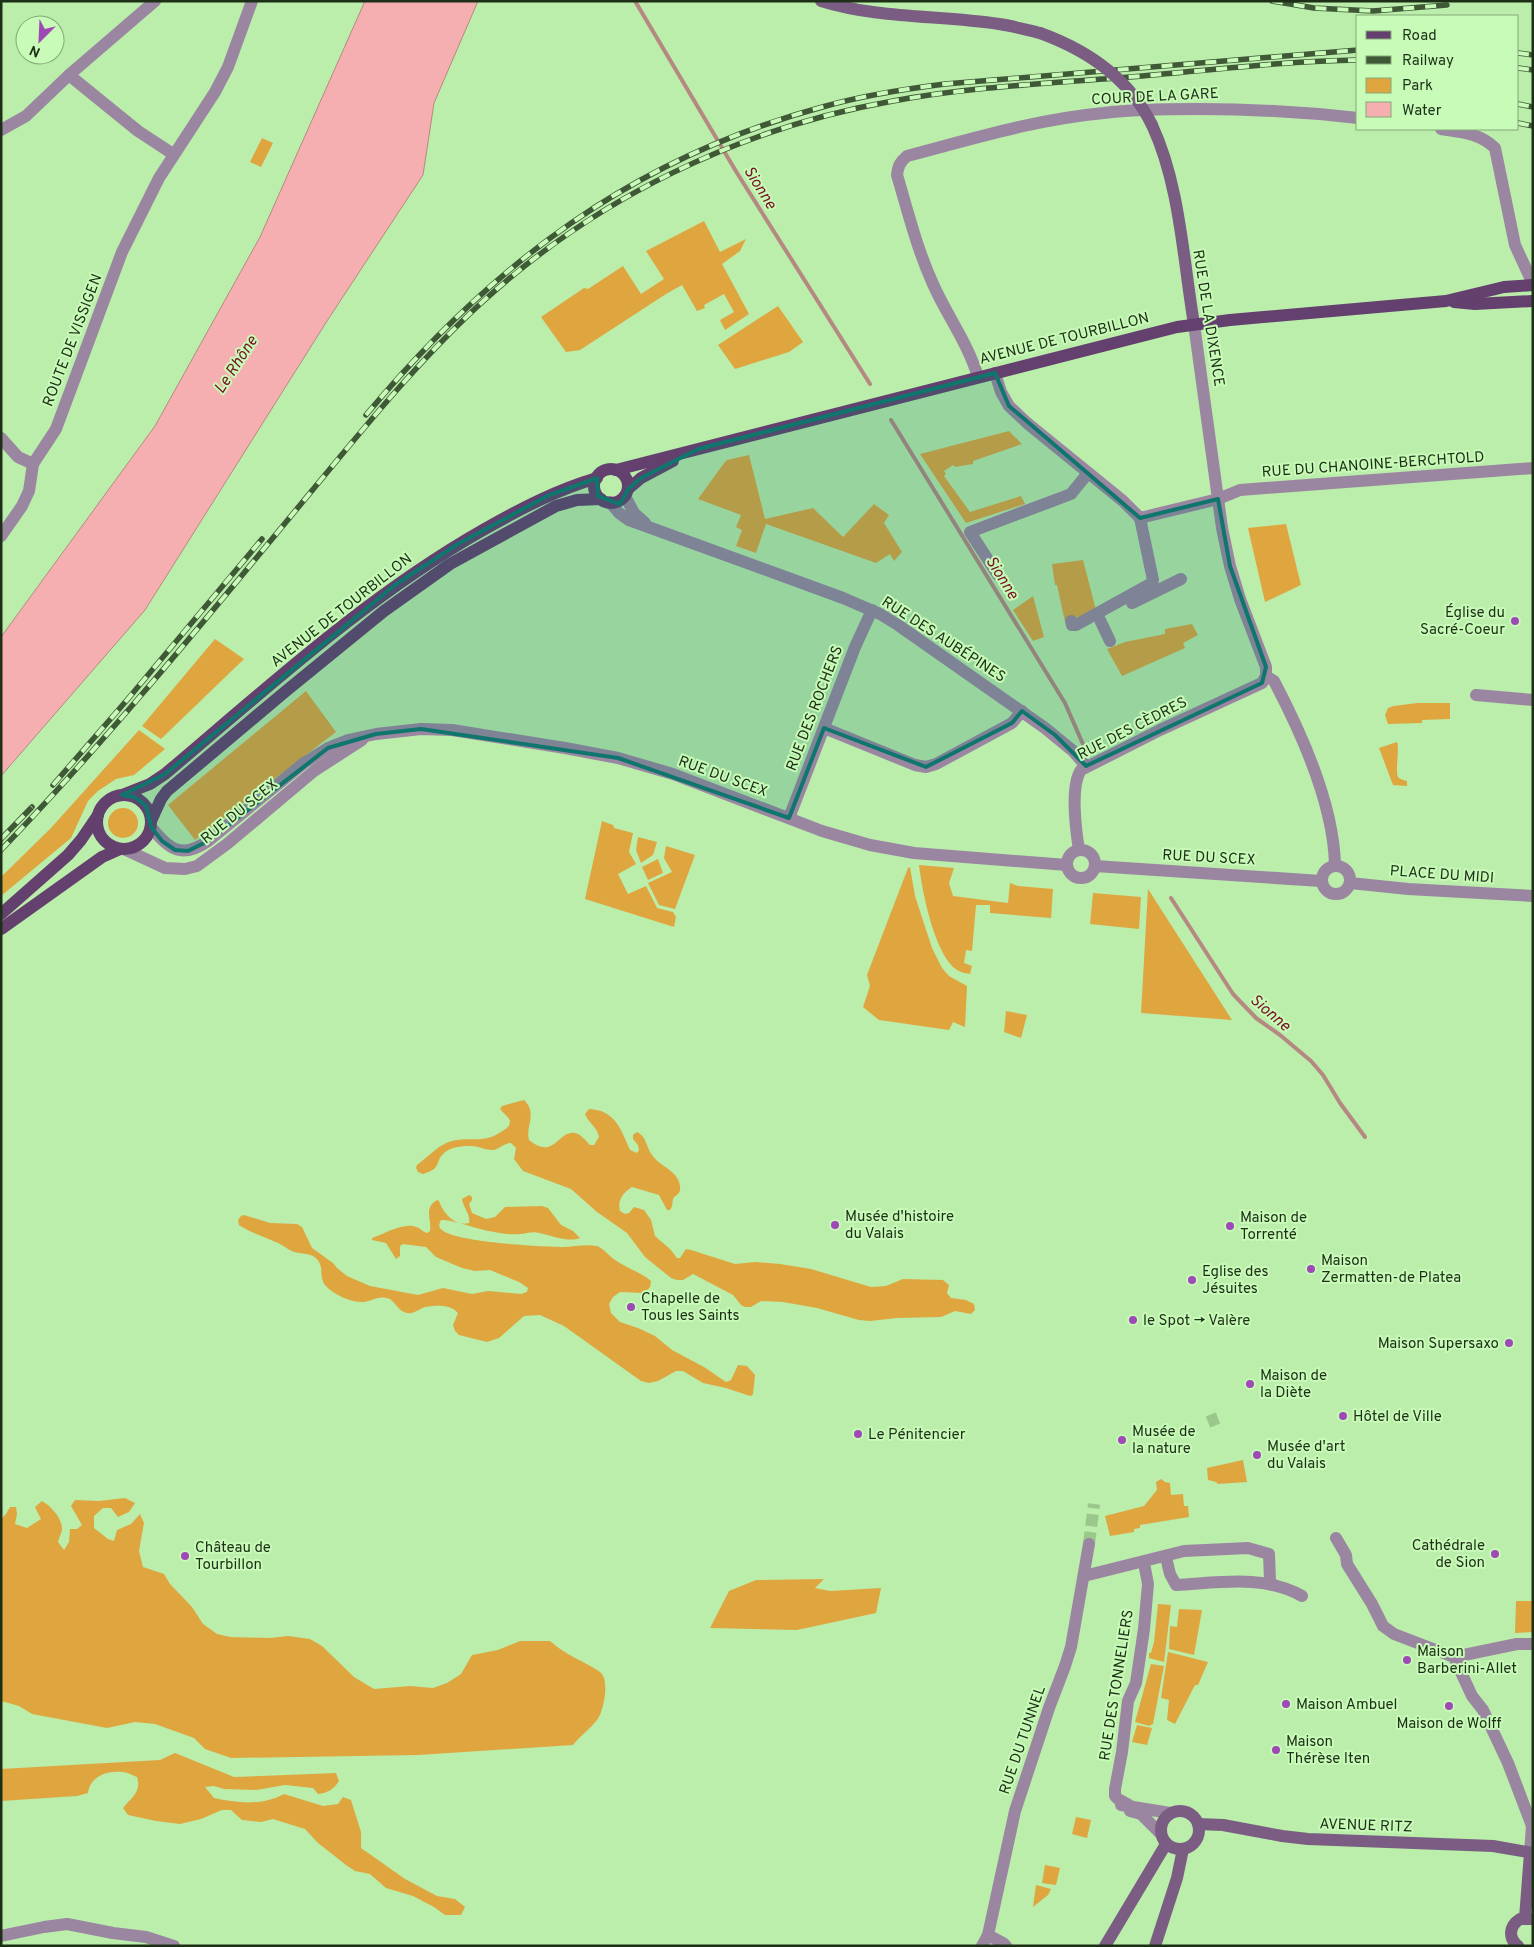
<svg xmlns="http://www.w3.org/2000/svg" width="1534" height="1947" viewBox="0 0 1534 1947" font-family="Overpass,sans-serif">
	<rect width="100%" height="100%" fill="#bbedab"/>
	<g fill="#dfa640">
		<polygon points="262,138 273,143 261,167 250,162"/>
		<polygon points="704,221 720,252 746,239 740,251 722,264 749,314 725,330 720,320 734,312 724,294 704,305 705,308 697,311 682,285 666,294 580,350 566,352 541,317 584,288 588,289 623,266 641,294 664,279 646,251"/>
		<polygon points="778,306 803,342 789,352 735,369 718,345"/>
		<polygon points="1009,431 1022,444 973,461 973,464 955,467 953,465 944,471 946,474 944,476 970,512 1021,496 1025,504 966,523 920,454"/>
		<polygon points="749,455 765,519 813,508 843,537 874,504 889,515 884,523 902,552 894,561 890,554 876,563 766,524 756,553 736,546 742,530 736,527 741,515 698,499 724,463 727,460"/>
		<polygon points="1286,524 1301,585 1265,602 1248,528"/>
		<polygon points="1083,560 1096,610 1065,622 1057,585 1055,585 1052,564"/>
		<polygon points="1033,596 1044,637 1033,641 1013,610"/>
		<polygon points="1192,624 1198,635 1183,643 1185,648 1122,676 1107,649 1125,642 1165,634 1165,629"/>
		<polygon points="215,639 244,659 161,739 142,726"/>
		<polygon points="306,691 336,732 195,840 168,805"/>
		<polygon points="1417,703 1450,703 1450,719 1422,720 1422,723 1388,724 1385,715 1388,708 1394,706"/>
		<polygon points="139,730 165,749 134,775 116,779 98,791 88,801 71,838 1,896 1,877 51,828"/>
		<path d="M1397 742C1400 750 1394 775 1399 778 1402 780 1404 780 1407 781V786L1393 785 1379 748Z"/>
		<circle cx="123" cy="823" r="15"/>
		<polygon points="602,821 613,825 614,828 633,833 629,852 636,864 618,874 628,894 646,886 657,908 673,912 676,917 674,927 585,899"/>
		<polygon points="638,837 657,842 653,855 641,863 636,850"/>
		<polygon points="666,846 695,855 675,909 659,905 648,883 672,872 664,858"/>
		<polygon points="658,859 663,873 648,880 642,867"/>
		<path d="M919 865 954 868 949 883 953 896 1008 903 1010 883 1018 886 1053 889 1051 918 990 913V905H976L972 951 966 950 964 963 972 966 970 974C967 973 962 973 959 971 935 959 922 890 919 865Z"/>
		<polygon points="910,867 915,896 932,948 942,968 949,976 967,986 965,1027 953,1022 949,1030 879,1020 863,1007 870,986 867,975 908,868"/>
		<polygon points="1148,889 1232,1020 1141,1013"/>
		<polygon points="1093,893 1141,897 1139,929 1090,924"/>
		<polygon points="1006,1011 1027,1015 1021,1038 1004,1032"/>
		<path d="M524 1100C538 1113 525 1127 529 1140 554 1161 559 1129 575 1133 581 1134 586 1141 590 1145H594L599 1137C597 1126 588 1123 585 1114L589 1109C615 1110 621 1129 630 1150L637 1153 639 1150 638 1145 633 1139V1135L637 1132C647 1137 646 1147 652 1155 660 1167 682 1172 680 1190 679 1195 675 1195 673 1199 672 1203 673 1206 670 1210H667L659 1195 632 1187C623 1193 617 1200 620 1211L625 1214 629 1213 634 1207 644 1210 651 1220 655 1236 670 1249 677 1258H680L686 1249 691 1250 735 1264 755 1262 780 1264 811 1269 871 1287 886 1286 903 1279 943 1280 949 1285 947 1293 951 1298 966 1300 974 1304 975 1310 971 1314 955 1311 941 1317 897 1318 870 1321 859 1320 817 1308 783 1302 761 1301 751 1307H745L741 1305 733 1295 693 1274 683 1280H677L671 1278 645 1257 627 1233 597 1212 571 1189 523 1171 514 1159 516 1148 511 1143C504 1143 500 1149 493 1150 487 1150 483 1148 478 1147 468 1145 452 1146 444 1153 434 1162 443 1168 423 1174L418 1172 416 1168 417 1165C428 1157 439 1144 452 1141 474 1136 483 1145 504 1130 507 1128 510 1126 510 1121 509 1117 503 1113 500 1109L502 1106Z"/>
		<path d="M469 1195 472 1197V1200L469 1204 472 1213 486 1219 495 1217 505 1207 542 1206 548 1208 561 1225 573 1231 580 1238C568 1243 551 1235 539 1233 533 1231 526 1234 520 1234 510 1235 499 1233 489 1231 477 1229 451 1219 441 1220 439 1224 438 1227 442 1230 455 1242 542 1247 562 1247 574 1247 585 1244 597 1246 603 1248 609 1256 615 1260 626 1268 641 1272 651 1281L650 1287 645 1293 620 1292 613 1297 609 1304 611 1313 620 1322 638 1328 655 1336 672 1350 704 1367 726 1382 731 1380 738 1365 747 1366 755 1375 753 1394 751 1396 747 1395 726 1388 703 1383 683 1371H676L658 1381 649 1383 641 1381 564 1326 540 1315 524 1316 499 1338 487 1342 459 1335 455 1331 453 1325 458 1313C451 1304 435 1305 425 1307 419 1309 414 1314 407 1313 397 1311 395 1299 386 1298 379 1296 371 1301 364 1302 352 1303 334 1295 326 1286 317 1277 327 1265 313 1256 307 1253 301 1254 294 1252 288 1250 283 1245 278 1243 265 1237 251 1233 239 1225L238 1220 241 1216 244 1215 270 1223 297 1224 302 1227 312 1248 333 1263 337 1268 347 1276 370 1286 418 1295 443 1288 472 1294 488 1291 521 1294 527 1292 528 1288 519 1282 490 1270 475 1271 462 1268 436 1257 426 1247 403 1244 400 1246V1256L396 1259 386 1243 372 1240V1238C384 1234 404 1222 416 1227 421 1228 422 1232 427 1233L430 1231C432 1219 423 1208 437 1200L439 1201C443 1213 455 1227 469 1223 471 1215 463 1207 462 1199Z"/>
		<polygon points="1243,1460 1247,1482 1218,1484 1216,1482 1208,1480 1207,1468"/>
		<polygon points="1161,1479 1165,1482 1170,1483 1171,1495 1183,1494 1184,1506 1188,1506 1189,1517 1140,1525 1140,1528 1134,1529 1134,1532 1110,1536 1105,1516 1144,1506 1157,1490 1156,1482"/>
		<path d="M125 1498 135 1503 129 1512 118 1517 111 1508H103L94 1516V1528L108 1539 114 1541 117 1530 131 1524 140 1514 144 1523 139 1551 143 1567 164 1574 170 1584 192 1607 203 1624 217 1634 230 1637 270 1638 288 1636 310 1639 322 1646 354 1677 374 1689 410 1686 433 1688 447 1683 461 1674 472 1655 498 1650 520 1641H550C567 1656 582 1660 600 1672 610 1679 604 1711 597 1720 590 1729 580 1736 573 1745L418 1755 231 1758 205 1749 194 1738 155 1724 135 1722 107 1728 32 1714 19 1706 1 1701V1519L6 1514 10 1507H16L17 1514 15 1524 27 1528 41 1519 35 1507 42 1501C51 1506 63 1519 62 1530 61 1534 59 1538 58 1542L64 1550 69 1542 70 1529H77L82 1525 71 1506 75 1500 99 1501Z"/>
		<polygon points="824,1579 815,1588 830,1591 881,1588 876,1613 797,1630 710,1628 729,1591 756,1580"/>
		<polygon points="1516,1601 1533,1601 1533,1632 1515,1633"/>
		<polygon points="1158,1604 1171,1605 1164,1662 1149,1658 1149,1653 1151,1653 1154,1642"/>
		<polygon points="1179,1609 1202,1610 1194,1655 1169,1649 1170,1626 1177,1627"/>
		<polygon points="1168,1652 1208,1662 1198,1685 1195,1685 1175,1724 1167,1720 1169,1700 1161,1698"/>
		<polygon points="1151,1664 1164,1666 1153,1724 1149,1726 1135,1722"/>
		<polygon points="1137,1725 1152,1728 1147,1745 1132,1742"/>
		<path d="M175 1753 234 1777 336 1773 339 1781C334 1789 328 1793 318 1794L313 1788 285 1785 256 1790 224 1789 214 1786 205 1787 214 1798C237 1803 262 1806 284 1794L323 1806 338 1804 343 1797 351 1800 361 1832V1848L405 1879 437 1896 455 1899 465 1907 461 1915H445L434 1907 413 1896 386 1888 370 1874 355 1871 346 1865 318 1843 305 1829 273 1819 261 1822 242 1820 231 1810H222L201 1819 180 1824 156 1821 128 1815 123 1808C131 1798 142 1792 137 1777 132 1775 127 1772 122 1772 106 1770 90 1777 88 1793L77 1796 1 1801V1769L160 1760Z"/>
		<polygon points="1076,1817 1091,1820 1087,1838 1072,1834"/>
		<polygon points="1045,1865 1060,1868 1056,1885 1042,1883"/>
		<polygon points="1036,1885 1051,1889 1048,1895 1033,1907"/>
	</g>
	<polygon fill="#f6afb0" stroke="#b58982" points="365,1 478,1 434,103 423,175 327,321 145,610 1,776 1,637 155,426 260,237"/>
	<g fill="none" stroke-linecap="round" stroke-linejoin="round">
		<g stroke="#b58982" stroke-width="4">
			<polyline points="635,1 737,173 870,384"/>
			<polyline points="891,420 1065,703 1086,751"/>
			<polyline points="1171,898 1233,994 1256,1018 1280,1035 1311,1061 1323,1075 1340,1103 1365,1137"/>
		</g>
		<g stroke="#9bc78d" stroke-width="12" stroke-dasharray="12 6" stroke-linecap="butt">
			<polyline points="1208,1422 1218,1418"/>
			<polyline points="1089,1544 1094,1504"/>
		</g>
		<g stroke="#9b86a1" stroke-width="12">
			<polyline points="69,75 138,131 173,154"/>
			<path d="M1441 129C1461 132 1480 133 1495 148L1515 245 1533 284"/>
			<polyline points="1,130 26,116 69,75 155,1"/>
			<polyline points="995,373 1001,392 1009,406 1027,423 1123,501 1140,518 1218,499 1240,490 1533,468"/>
			<path d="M978 377C968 343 947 316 933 284 917 249 908 212 897 175 898 166 900 162 907 156 972 139 1037 119 1104 113 1135 109 1167 109 1199 109 1252 109 1304 112 1358 118"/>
			<polyline points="1,438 18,457 33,464"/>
			<polyline points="625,496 634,513 645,523"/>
			<polyline points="610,502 619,513 629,520 843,598 880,614 898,625 1045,728 1073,751 1086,766"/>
			<polyline points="1,536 22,506 29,491 33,464 56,429 122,252 159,178 215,92 228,67 252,1"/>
			<polyline points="998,575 970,532 1071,494 1088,473"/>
			<polyline points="1132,603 1181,579"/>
			<polyline points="1100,620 1110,641"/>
			<polyline points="1071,621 1072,625 1076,625 1152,583 1153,580 1140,518"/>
			<path d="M1266 676 1274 681C1302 734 1334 806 1335 866"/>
			<polyline points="1476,695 1533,700"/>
			<polyline points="824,728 915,765 926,767 936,764 1012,723 1022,711"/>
			<polyline points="789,818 855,647 872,610"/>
			<path d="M151 827C169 850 182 859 208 841L304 763 328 748 348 740 376 734 421 729 452 730 565 748 618 758 673 774 822 831 870 845 914 853 1067 865"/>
			<polyline points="124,849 165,868 185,869 197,866 227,844 314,771 362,740"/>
			<circle cx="1081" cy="864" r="14"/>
			<path d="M1079 850C1076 831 1070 786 1081 770L1160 730 1262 683 1266 676V667L1240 599 1230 566 1222 528 1194 324"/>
			<circle cx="1336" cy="880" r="14"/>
			<polyline points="1095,866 1321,881"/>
			<polyline points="1350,883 1408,889 1533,896"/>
			<polyline points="1336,1538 1346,1555 1347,1564 1372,1604 1383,1626 1394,1634 1454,1657 1472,1696 1483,1710 1508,1763 1532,1826 1530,1853"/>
			<path d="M1166 1557 1170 1574 1176 1585C1217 1583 1264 1574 1302 1596"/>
			<polyline points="1084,1576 1184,1551 1248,1548 1269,1554 1270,1581 1273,1585"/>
			<polyline points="1454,1657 1517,1644 1533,1644"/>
			<polyline points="1121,1805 1170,1813"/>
			<polyline points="1129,1805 1118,1799 1115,1796 1115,1789 1122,1752 1128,1701 1136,1683 1144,1629 1148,1584 1144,1563"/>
			<polyline points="1130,1811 1141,1814 1160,1833"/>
			<polyline points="988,1935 1003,1943 1006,1946"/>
			<polyline points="1,1936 44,1927 67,1924 113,1933 146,1937 174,1946"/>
			<polyline points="982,1946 988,1935 1015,1811 1049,1708 1065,1666 1071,1647 1089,1544"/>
		</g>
		<g stroke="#7b5d84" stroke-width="12">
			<path d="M821 1C879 19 939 15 999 24 1013 26 1027 30 1040 33"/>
			<path d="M1152 125C1180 185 1183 259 1194 324"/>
			<circle cx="1180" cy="1830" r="19"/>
			<polyline points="1198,1824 1223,1825 1282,1836 1308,1839 1493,1846 1533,1853"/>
			<polyline points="1525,1918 1530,1853"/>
			<polyline points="1105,1946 1166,1844"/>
			<polyline points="1155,1946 1177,1878 1183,1849"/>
			<path d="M1518 1946C1508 1938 1509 1926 1520 1919H1531"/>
		</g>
		<g stroke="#63406e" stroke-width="12">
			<polyline points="1454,302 1475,304 1533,301"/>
			<circle cx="611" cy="486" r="17"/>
			<polyline points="616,470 1177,327 1230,320 1446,301 1504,287 1533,285"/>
			<polyline points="628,489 641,478 673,461"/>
			<path d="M122 795 150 784 165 774C267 688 367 596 483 530 520 509 556 490 597 478"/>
			<circle cx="124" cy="822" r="27"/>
			<polyline points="151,821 161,799 167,791 286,691 384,611 450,564 556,506 577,500 601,499"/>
			<polyline points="1,914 68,855 81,840 98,815"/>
			<polyline points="1,929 102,857 120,849"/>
		</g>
		<defs>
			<g id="rail">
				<polyline points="1272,1 1314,8 1373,11 1447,5"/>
				<polyline points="1518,53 1533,55"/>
				<polyline points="1518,68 1533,70"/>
				<polyline points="1518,104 1533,107"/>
				<polyline points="1518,123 1533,126"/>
				<path d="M366 415C492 264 634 157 826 106 865 95 905 89 945 84L1358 50"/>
				<polyline points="53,785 127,700 262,539"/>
				<polyline points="1,839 32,807"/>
				<path d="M1 850C103 744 197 630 291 516 351 444 410 369 479 305 594 199 739 128 893 101 975 86 1059 83 1142 76 1213 70 1286 61 1358 60"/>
			</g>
		</defs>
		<use href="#rail" stroke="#3f5937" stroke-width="5.5"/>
		<use href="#rail" stroke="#c8fab8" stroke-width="4" stroke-dasharray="11" stroke-linecap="butt"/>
		<path stroke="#7b5d84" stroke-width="12" d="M1040 33C1087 50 1129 78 1152 125"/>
	</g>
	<path fill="#0f766e" fill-opacity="0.2" stroke="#0f766e" stroke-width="4" stroke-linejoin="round" d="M995 373 1009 406 1140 518 1218 499 1230 566 1266 667 1262 683 1086 766 1055 735 1022 711 1012 723 926 767 824 728 789 818 618 758 421 729 376 734 328 748 208 841 188 851 175 850 162 841 151 827 146 806 134 797 122 795 165 774 395 585 456 545 547 496 597 478 598 496 620 504 628 489 641 478 698 449Z"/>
	<g fill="#9e49b6" stroke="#c8fab8" stroke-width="2">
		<circle cx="1515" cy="621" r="5"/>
		<circle cx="835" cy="1225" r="5"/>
		<circle cx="1230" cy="1226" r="5"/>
		<circle cx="1311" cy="1269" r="5"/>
		<circle cx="1192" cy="1280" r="5"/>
		<circle cx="631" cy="1307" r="5"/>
		<circle cx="1133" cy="1320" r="5"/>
		<circle cx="1509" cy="1343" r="5"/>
		<circle cx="1250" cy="1384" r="5"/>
		<circle cx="1343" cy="1416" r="5"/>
		<circle cx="858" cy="1434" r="5"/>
		<circle cx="1122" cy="1440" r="5"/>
		<circle cx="1257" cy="1455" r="5"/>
		<circle cx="1495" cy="1554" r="5"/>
		<circle cx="185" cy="1556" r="5"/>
		<circle cx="1407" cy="1660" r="5"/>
		<circle cx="1286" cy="1704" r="5"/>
		<circle cx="1449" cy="1706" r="5"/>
		<circle cx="1276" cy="1750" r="5"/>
	</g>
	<g text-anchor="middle" stroke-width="4" stroke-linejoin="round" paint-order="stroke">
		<g font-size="15" fill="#1d3017" stroke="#c8fab8">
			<text transform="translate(1155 96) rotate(-3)" y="5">COUR DE LA GARE</text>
			<text transform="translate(1209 318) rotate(81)" y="5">RUE DE LA DIXENCE</text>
			<text transform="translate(1064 338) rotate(-14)" y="5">AVENUE DE TOURBILLON</text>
			<text transform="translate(72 340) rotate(-69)" y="5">ROUTE DE VISSIGEN</text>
			<text transform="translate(1373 464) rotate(-4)" y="5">RUE DU CHANOINE-BERCHTOLD</text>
			<text transform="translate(341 610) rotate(-38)" y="5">AVENUE DE TOURBILLON</text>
			<text transform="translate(944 639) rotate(33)" y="5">RUE DES AUBÉPINES</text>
			<text transform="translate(814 708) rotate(-69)" y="5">RUE DES ROCHERS</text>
			<text transform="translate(1132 728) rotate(-27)" y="5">RUE DES CÈDRES</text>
			<text transform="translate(723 776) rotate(20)" y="5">RUE DU SCEX</text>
			<text transform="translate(239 811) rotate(-39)" y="5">RUE DU SCEX</text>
			<text transform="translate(1209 857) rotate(3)" y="5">RUE DU SCEX</text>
			<text transform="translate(1442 874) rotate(4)" y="5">PLACE DU MIDI</text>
			<text transform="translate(1116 1685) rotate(-81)" y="5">RUE DES TONNELIERS</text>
			<text transform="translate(1022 1740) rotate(-71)" y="5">RUE DU TUNNEL</text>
			<text transform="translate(1366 1825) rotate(2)" y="5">AVENUE RITZ</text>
		</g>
		<g font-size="15" fill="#1d3017" stroke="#c8fab8" text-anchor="start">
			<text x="1505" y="617" text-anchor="end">Église du<tspan x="1505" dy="17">Sacré-Coeur</tspan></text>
			<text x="845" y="1221">Musée d'histoire<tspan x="845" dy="17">du Valais</tspan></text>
			<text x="1240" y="1222">Maison de<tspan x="1240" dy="17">Torrenté</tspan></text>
			<text x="1321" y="1265">Maison<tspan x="1321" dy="17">Zermatten-de Platea</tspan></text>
			<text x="1202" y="1276">Eglise des<tspan x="1202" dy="17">Jésuites</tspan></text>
			<text x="641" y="1303">Chapelle de<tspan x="641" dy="17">Tous les Saints</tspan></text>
			<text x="1143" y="1325">le Spot → Valère</text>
			<text x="1499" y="1348" text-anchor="end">Maison Supersaxo</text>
			<text x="1260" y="1380">Maison de<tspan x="1260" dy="17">la Diète</tspan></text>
			<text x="1353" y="1421">Hôtel de Ville</text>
			<text x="1132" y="1436">Musée de<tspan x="1132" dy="17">la nature</tspan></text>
			<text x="868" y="1439">Le Pénitencier</text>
			<text x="1267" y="1451">Musée d'art<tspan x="1267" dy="17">du Valais</tspan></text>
			<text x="1485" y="1550" text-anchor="end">Cathédrale<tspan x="1485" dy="17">de Sion</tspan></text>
			<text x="195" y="1552">Château de<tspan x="195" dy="17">Tourbillon</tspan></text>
			<text x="1417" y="1656">Maison<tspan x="1417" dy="17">Barberini-Allet</tspan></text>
			<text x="1296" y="1709">Maison Ambuel</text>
			<text x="1449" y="1728" text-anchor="middle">Maison de Wolff</text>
			<text x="1286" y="1746">Maison<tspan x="1286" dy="17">Thérèse Iten</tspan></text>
		</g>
		<g font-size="16" font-style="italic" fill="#781224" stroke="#c8fab8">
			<text transform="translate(761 187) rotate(58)" y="6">Sionne</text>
			<text transform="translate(235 364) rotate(-57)" y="6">Le Rhône</text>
			<text transform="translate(1003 577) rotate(58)" y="6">Sionne</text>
			<text transform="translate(1271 1012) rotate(41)" y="6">Sionne</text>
		</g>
	</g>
	<rect width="1534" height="1947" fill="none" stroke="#1d3017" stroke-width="5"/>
	<rect x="1356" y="15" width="162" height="115" fill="#c8fab8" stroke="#84a978"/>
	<rect x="1366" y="31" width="25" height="8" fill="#63406e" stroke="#84a978"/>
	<text x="1402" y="40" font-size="15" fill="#1d3017">Road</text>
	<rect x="1366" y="56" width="25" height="8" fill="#3f5937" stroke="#84a978"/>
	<text x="1402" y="65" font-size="15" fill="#1d3017">Railway</text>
	<rect x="1366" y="78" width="25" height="15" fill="#dfa640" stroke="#84a978"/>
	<text x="1402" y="90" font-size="15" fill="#1d3017">Park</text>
	<rect x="1366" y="102" width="25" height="15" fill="#f6afb0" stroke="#84a978"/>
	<text x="1402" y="115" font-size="15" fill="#1d3017">Water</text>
	<g transform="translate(40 40) rotate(204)"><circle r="24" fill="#c8fab8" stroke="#84a978"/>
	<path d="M0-4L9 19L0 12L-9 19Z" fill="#9e49b6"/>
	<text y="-8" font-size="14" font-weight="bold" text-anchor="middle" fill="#1d3017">N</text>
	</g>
</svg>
